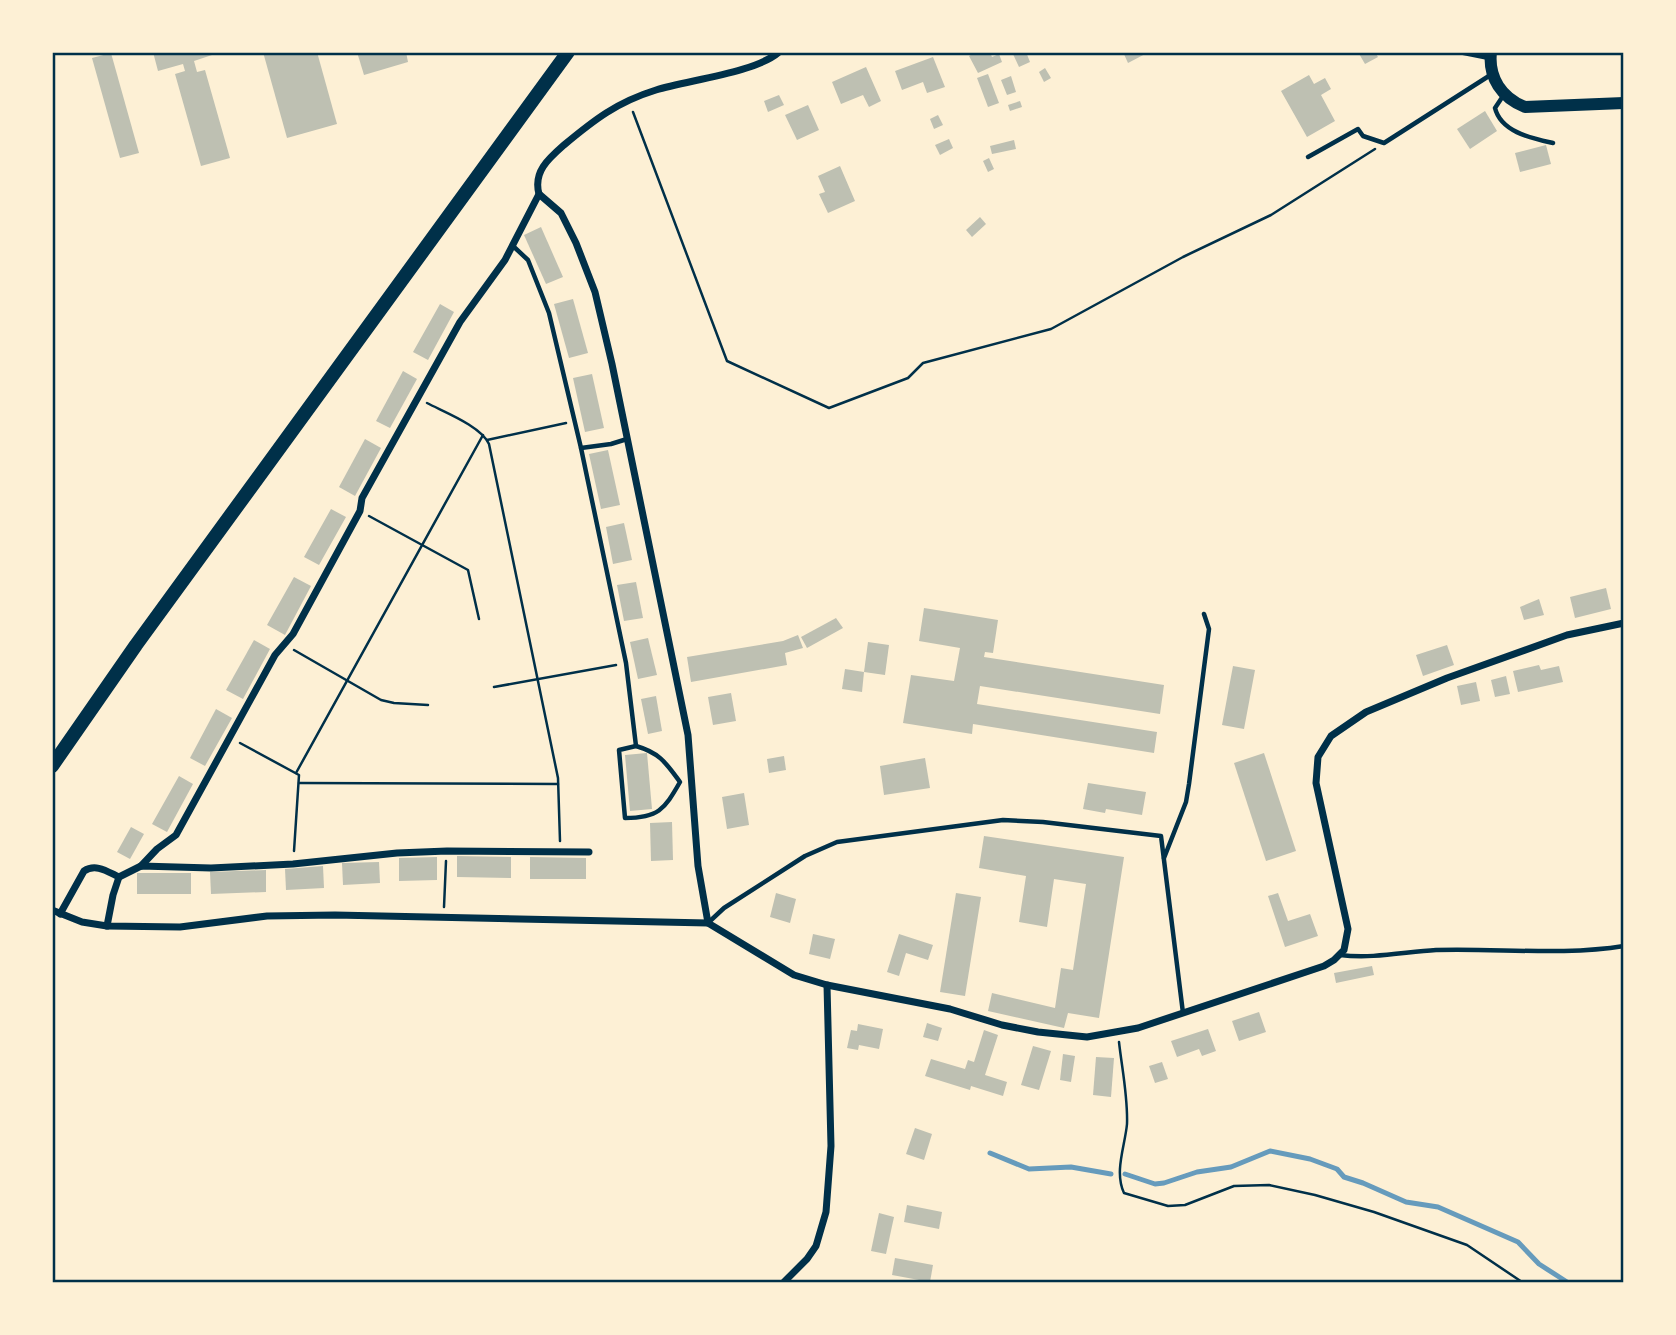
<svg xmlns="http://www.w3.org/2000/svg" width="1676" height="1335" viewBox="0 0 1676 1335" font-family="Figtree,sans-serif">
	<rect width="100%" height="100%" fill="#fdf0d5"/>
	<g fill="none" stroke-linecap="round" stroke-linejoin="round">
		<g stroke="#669bbc" stroke-width="5">
			<polyline points="990,1153 1029,1169 1071,1167 1111,1174"/>
			<polyline points="1125,1174 1155,1184 1164,1183 1197,1172 1231,1167 1270,1151 1310,1159 1337,1169 1344,1177 1363,1183 1406,1202 1438,1207 1518,1242 1539,1264 1567,1282"/>
		</g>
	</g>
	<g fill="#bec0b2">
		<polygon points="153,52 221,52 194,61 197,72 205,70 230,158 201,166 175,74 185,71 183,64 158,71"/>
		<polygon points="263,52 317,52 337,124 287,138"/>
		<polygon points="357,52 406,52 408,62 364,75"/>
		<polygon points="976,52 990,52 992,57 999,54 1002,62 978,73 969,56"/>
		<polygon points="1012,52 1026,52 1030,62 1019,67"/>
		<polygon points="1123,52 1149,52 1128,63"/>
		<polygon points="1358,52 1375,52 1378,57 1365,64"/>
		<polygon points="111,53 139,153 120,158 92,58"/>
		<polygon points="933,57 945,87 927,93 923,82 902,90 895,71"/>
		<polygon points="866,67 881,101 869,107 863,95 841,104 832,82"/>
		<polygon points="1045,68 1051,78 1044,82 1039,72"/>
		<polygon points="988,74 999,103 988,107 977,78"/>
		<polygon points="1309,75 1314,84 1325,78 1331,89 1321,95 1335,121 1307,137 1281,91"/>
		<polygon points="1011,76 1016,92 1007,95 1001,80"/>
		<polygon points="779,95 784,105 768,112 764,101"/>
		<polygon points="1020,101 1022,107 1010,111 1008,105"/>
		<polygon points="808,105 819,130 797,140 785,115"/>
		<polygon points="1485,111 1497,131 1470,149 1457,129"/>
		<polygon points="938,115 943,125 934,129 930,119"/>
		<polygon points="949,139 953,148 940,155 935,145"/>
		<polygon points="1014,140 1016,149 992,154 990,146"/>
		<polygon points="1546,145 1551,164 1520,172 1515,153"/>
		<polygon points="989,158 994,169 988,172 983,161"/>
		<polygon points="840,166 855,201 828,213 819,194 825,192 818,176"/>
		<polygon points="980,217 986,224 972,237 966,230"/>
		<polygon points="541,227 563,277 546,284 524,235"/>
		<polygon points="573,299 588,353 569,358 554,304"/>
		<polygon points="440,304 454,312 428,360 413,352"/>
		<polygon points="403,371 417,379 390,428 376,421"/>
		<polygon points="592,374 604,428 585,432 573,378"/>
		<polygon points="365,439 381,448 355,496 339,487"/>
		<polygon points="608,450 620,505 601,509 589,454"/>
		<polygon points="331,509 346,517 319,565 304,557"/>
		<polygon points="624,523 632,560 613,564 606,527"/>
		<polygon points="294,577 311,586 285,635 267,625"/>
		<polygon points="636,582 643,618 624,621 617,585"/>
		<polygon points="1606,588 1611,609 1575,618 1570,597"/>
		<polygon points="1539,599 1544,615 1524,620 1520,607"/>
		<polygon points="924,608 998,620 993,653 985,652 984,657 1164,685 1160,714 980,686 977,704 1157,732 1154,753 973,724 972,734 903,723 911,675 954,681 960,648 919,641"/>
		<polygon points="836,618 843,628 807,648 801,637"/>
		<polygon points="798,635 803,648 785,653 787,665 691,682 687,657 783,641"/>
		<polygon points="648,638 657,675 638,679 630,642"/>
		<polygon points="254,640 270,649 243,699 226,690"/>
		<polygon points="868,642 889,645 885,675 864,672"/>
		<polygon points="1447,645 1454,665 1423,676 1416,655"/>
		<polygon points="1539,665 1541,670 1559,666 1563,682 1518,692 1513,671"/>
		<polygon points="1233,666 1255,670 1244,729 1222,725"/>
		<polygon points="845,669 864,672 862,692 842,689"/>
		<polygon points="1506,676 1510,694 1495,697 1491,680"/>
		<polygon points="1476,682 1480,701 1461,705 1457,686"/>
		<polygon points="731,693 736,721 713,725 708,697"/>
		<polygon points="656,696 662,731 648,734 641,699"/>
		<polygon points="216,709 232,718 205,766 190,758"/>
		<polygon points="647,753 652,809 630,811 625,755"/>
		<polygon points="1264,753 1296,851 1266,861 1234,763"/>
		<polygon points="784,756 786,770 769,773 767,759"/>
		<polygon points="925,758 930,788 884,795 880,766"/>
		<polygon points="179,776 193,784 167,832 152,824"/>
		<polygon points="1088,783 1146,792 1142,815 1106,809 1105,813 1083,809"/>
		<polygon points="744,793 749,825 727,829 722,797"/>
		<polygon points="672,822 673,860 651,861 650,823"/>
		<polygon points="131,827 144,834 130,859 117,852"/>
		<polygon points="984,836 1124,857 1099,1018 1068,1013 1064,1028 988,1011 992,993 1055,1008 1061,968 1073,970 1086,884 1054,879 1047,927 1019,922 1026,876 979,868"/>
		<polygon points="457,856 511,857 511,878 457,877"/>
		<polygon points="437,857 437,880 399,881 399,858"/>
		<polygon points="530,857 586,858 586,879 530,879"/>
		<polygon points="379,862 380,883 343,885 342,863"/>
		<polygon points="323,866 324,888 286,890 285,869"/>
		<polygon points="266,870 266,892 211,894 210,872"/>
		<rect x="137" y="873" width="54" height="21"/>
		<polygon points="776,893 796,899 790,923 770,917"/>
		<polygon points="956,893 981,897 965,996 940,992"/>
		<polygon points="1278,893 1288,921 1310,914 1318,936 1285,947 1268,896"/>
		<polygon points="813,934 835,939 830,959 809,954"/>
		<polygon points="899,934 933,945 928,960 906,953 899,976 887,972"/>
		<polygon points="1372,966 1374,975 1336,983 1334,973"/>
		<polygon points="1259,1012 1266,1032 1239,1041 1232,1021"/>
		<polygon points="927,1023 942,1028 938,1041 923,1037"/>
		<polygon points="858,1024 883,1029 879,1049 859,1045 858,1050 847,1048 851,1030 857,1031"/>
		<polygon points="1208,1029 1216,1051 1202,1056 1199,1049 1177,1057 1171,1041"/>
		<polygon points="984,1030 998,1035 985,1075 1007,1082 1003,1096 971,1086 970,1090 925,1076 931,1059 965,1069 968,1060 974,1062"/>
		<polygon points="1033,1046 1051,1051 1039,1090 1021,1085"/>
		<polygon points="1063,1054 1075,1056 1071,1082 1060,1080"/>
		<polygon points="1096,1057 1114,1058 1111,1097 1093,1095"/>
		<polygon points="1162,1062 1168,1079 1155,1083 1149,1066"/>
		<polygon points="915,1128 932,1134 924,1160 906,1154"/>
		<polygon points="907,1205 942,1212 939,1229 904,1222"/>
		<polygon points="879,1213 894,1217 886,1254 871,1251"/>
		<polygon points="895,1258 933,1265 930,1282 892,1275"/>
	</g>
	<g fill="none" stroke-linecap="round" stroke-linejoin="round">
		<g stroke="#003049" stroke-width="2.5">
			<polyline points="633,112 727,361 829,408 908,378 923,363 1051,329 1183,257 1271,215 1375,149"/>
			<path d="M427 403C444 412 481 426 489 444L558 778 560 841"/>
			<polyline points="487,440 566,423"/>
			<polyline points="369,516 468,570 479,619"/>
			<polyline points="294,650 381,700 394,703 428,705"/>
			<polyline points="494,687 616,665"/>
			<polyline points="240,743 299,775 294,851"/>
			<polyline points="296,773 483,435"/>
			<polyline points="299,783 558,784"/>
			<polyline points="444,907 446,861"/>
			<path d="M1119 1042C1122 1069 1128 1097 1127 1124 1125 1146 1114 1172 1124 1193L1168 1206 1185 1205 1234 1186 1269 1185 1315 1195 1374 1212 1467 1245 1522 1282"/>
		</g>
		<g stroke="#003049" stroke-width="4.5">
			<polyline points="1459,52 1489,58"/>
			<path d="M1503 96 1495 108C1501 132 1531 138 1553 143"/>
			<polyline points="1308,157 1358,129 1363,136 1384,143 1492,74"/>
			<polyline points="513,246 528,260 549,313 581,448 626,663 636,746"/>
			<polyline points="581,448 611,444 627,439"/>
			<path d="M636 746C660 753 666 763 680 782 664 810 658 818 625 818L619 750Z"/>
			<polyline points="1164,858 1186,802 1189,784 1209,629 1204,614"/>
			<polyline points="709,922 724,908 805,856 837,842 1003,820 1043,822 1161,836 1183,1013"/>
			<path d="M1340 955C1373 959 1404 952 1436 950 1499 948 1562 956 1624 946"/>
		</g>
		<g stroke="#003049" stroke-width="7">
			<polyline points="539,194 561,213 576,243 595,292 612,364 688,735 698,866 708,923"/>
			<path d="M141 866 157 849 176 835 275 655 293 634 360 511 362 498 460 322 505 260 539 194C533 172 548 159 564 145 594 120 617 102 656 90 688 80 755 73 779 52"/>
			<polyline points="52,910 82,922 107,926 180,927 267,916 335,915 708,923 794,975 827,985 950,1009 1002,1025 1038,1032 1087,1037 1138,1028 1324,966 1334,960 1344,950 1348,929 1316,783 1318,757 1331,736 1366,712 1447,678 1567,635 1624,623"/>
			<path d="M60 914 84 871C96 863 108 872 119 877"/>
			<polyline points="107,926 113,895 119,877 141,866 211,868 293,864 397,853 447,851 589,852"/>
			<polyline points="784,1282 807,1259 816,1246 826,1212 831,1146 827,985"/>
		</g>
		<path stroke="#003049" stroke-width="12" d="M1491 52C1488 78 1502 98 1525 107L1624 103"/>
		<polyline stroke="#003049" stroke-width="14" points="52,766 136,645 568,52"/>
	</g>
	<rect width="1676" height="1335" fill="none" stroke="#fdf0d5" stroke-width="108"/>
	<rect x="54" y="54" width="1568" height="1227" fill="none" stroke="#003049" stroke-width="2.5"/>
</svg>
